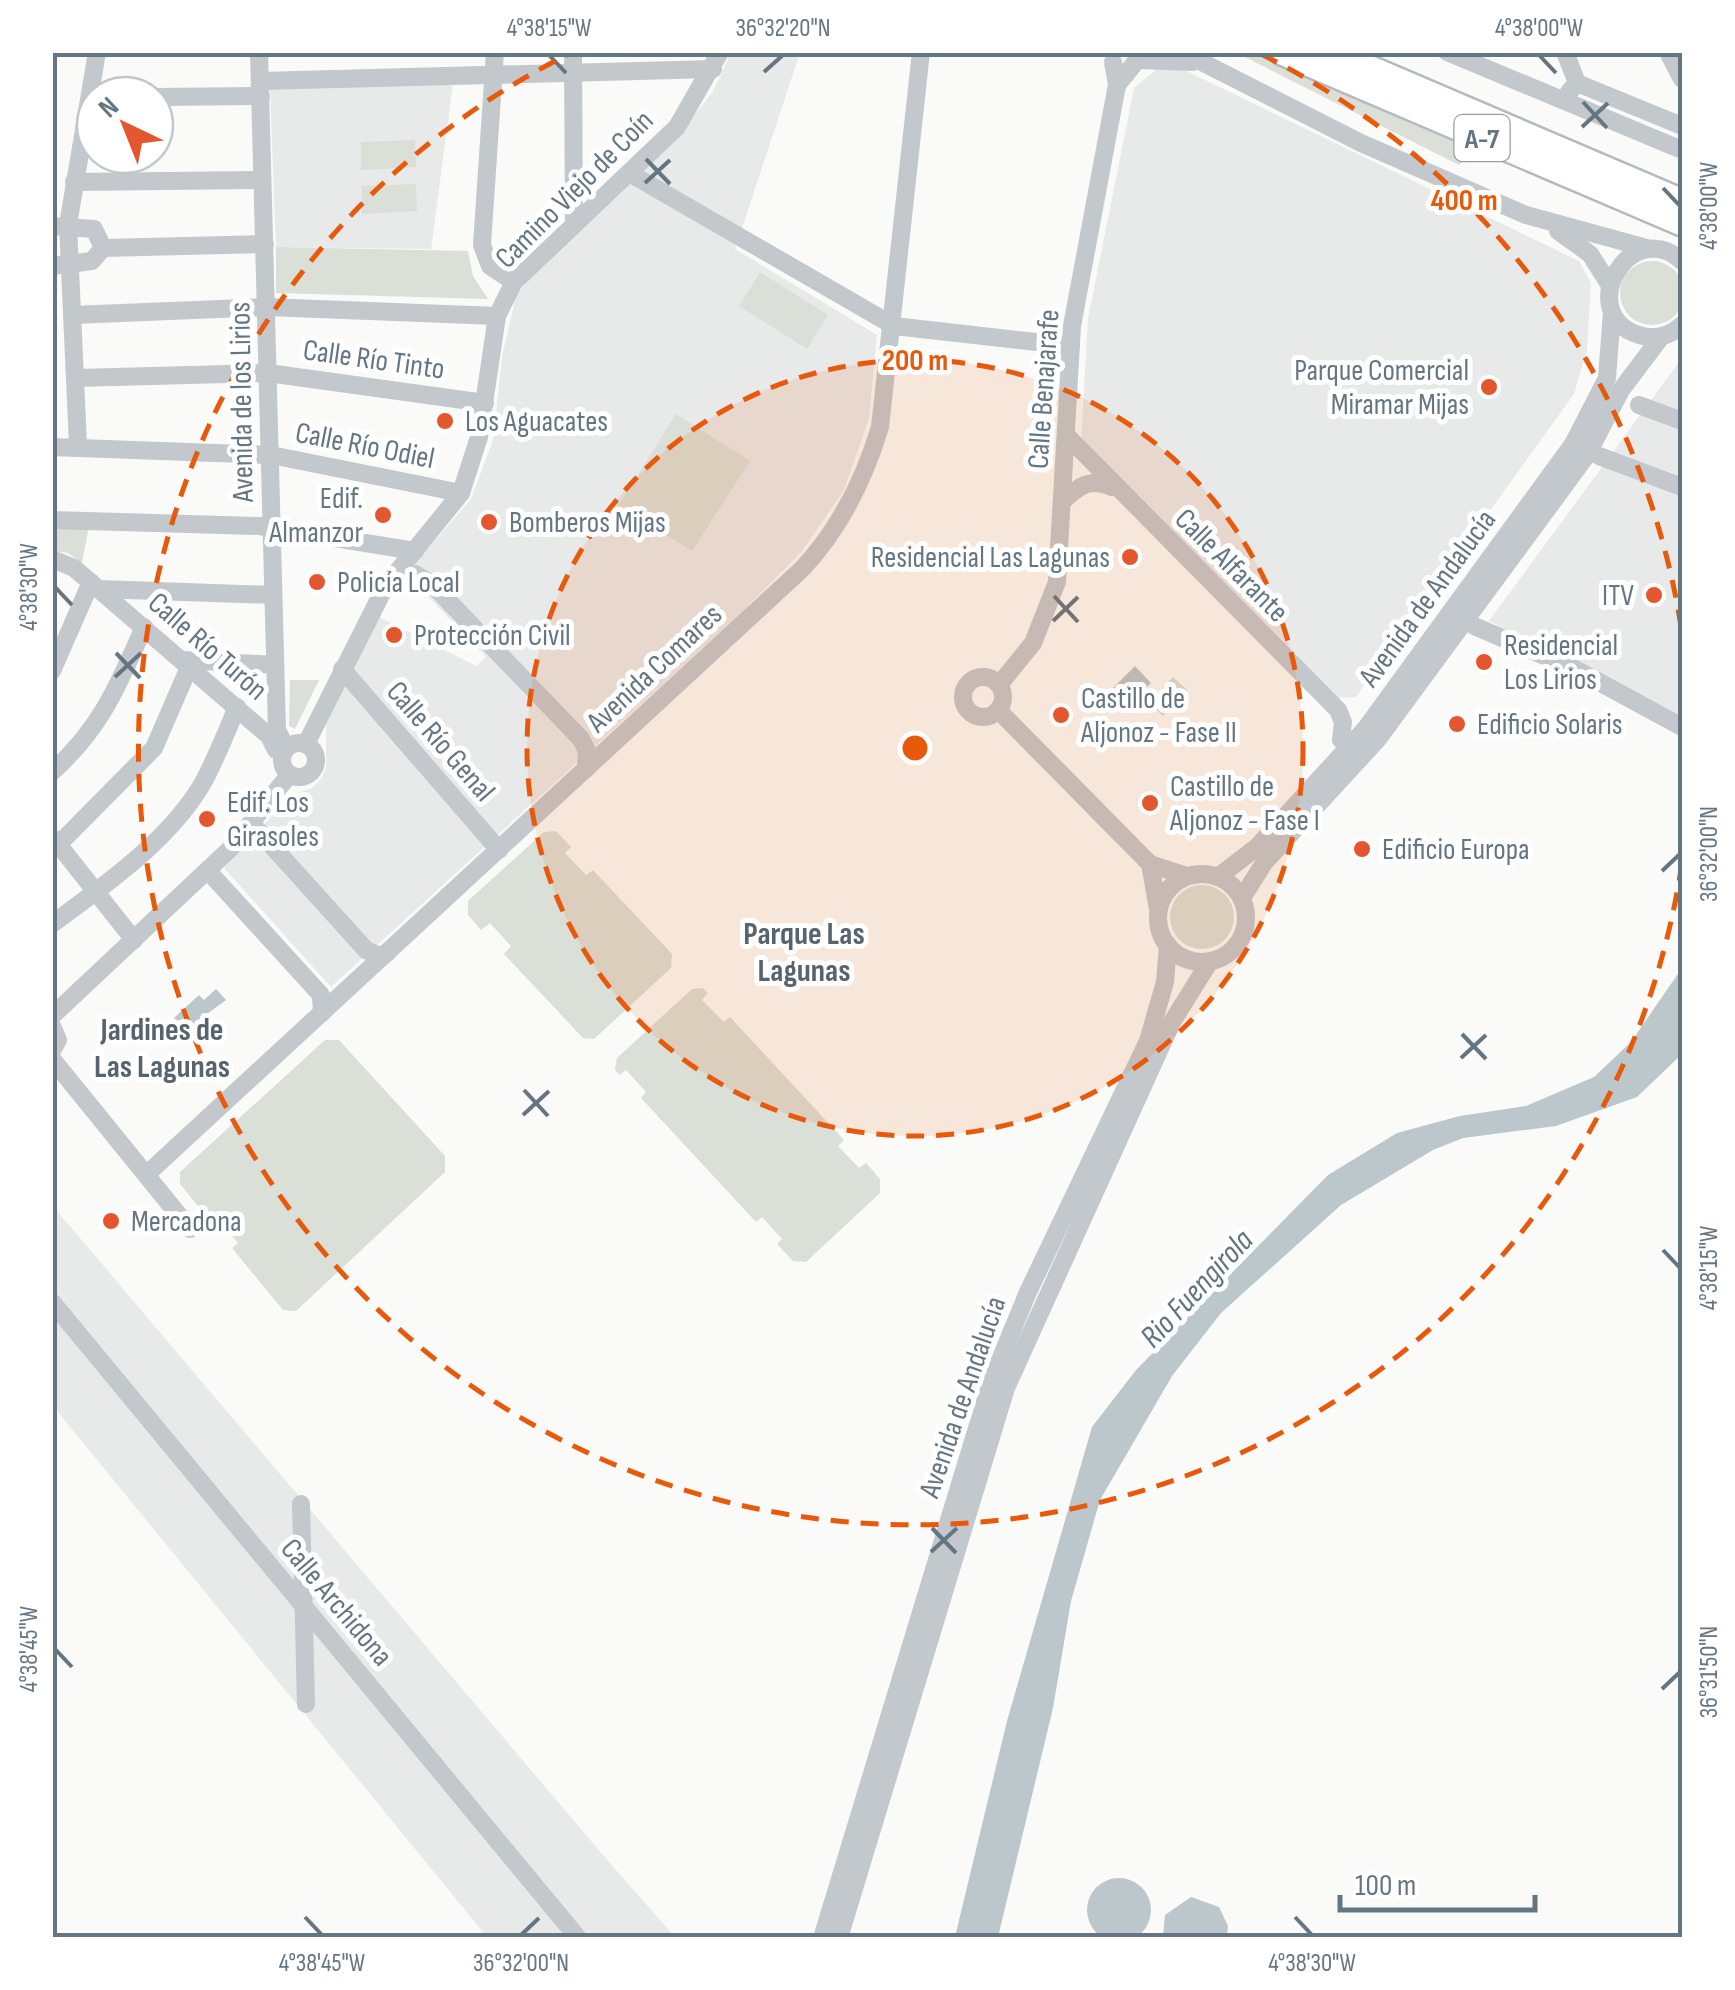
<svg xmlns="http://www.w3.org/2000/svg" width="1735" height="1990" viewBox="0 0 1735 1990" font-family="'Sofia Sans Condensed',sans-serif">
	<rect width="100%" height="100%" fill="#fafaf8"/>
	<g fill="#e8e9e9">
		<polygon points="731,53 800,53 735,249 877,335 869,418 844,490 802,551 740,614 331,987 224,868 291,795 312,788 321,779 326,768 326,723 377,616 476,666 486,657 419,587 410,584 392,590 471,499 493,440 502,357 516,296 539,266 673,143 713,91"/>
		<polygon points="1176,66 1579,261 1591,283 1587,350 1574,394 1356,697 1336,698 1081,443 1088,319 1134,88 1158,68"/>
		<polygon points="453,83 431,249 276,247 270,89"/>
		<polygon points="1682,358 1682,716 1489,621"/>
		<polygon points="52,1205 608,1861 675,1937 487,1937 53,1406"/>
	</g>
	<g fill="#dadfd7">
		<polygon points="1237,53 1254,53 1477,149 1459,165"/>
		<polygon points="415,140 416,167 361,170 361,142"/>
		<polygon points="416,184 417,211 362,214 362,186"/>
		<polygon points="276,247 468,251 473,276 488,299 276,293"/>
		<circle cx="1652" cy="293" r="32"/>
		<polygon points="760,272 828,315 807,349 739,306"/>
		<polygon points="676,414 750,461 692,551 619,505"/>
		<polygon points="52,526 89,526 82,563 68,553 53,551"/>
		<polygon points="1173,677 1187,690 1163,716 1149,703"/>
		<polygon points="290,680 319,680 295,729 289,726"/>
		<polygon points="556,831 571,847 565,853 586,875 593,870 672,954 671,968 594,1039 583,1038 504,954 511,946 490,923 481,930 468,915 468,901 544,832"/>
		<circle cx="1202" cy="917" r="32"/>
		<polygon points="703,988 708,993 702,1000 724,1022 730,1017 844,1140 838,1146 859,1168 866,1163 880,1179 880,1193 806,1262 793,1261 777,1244 782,1239 762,1217 756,1222 641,1098 646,1092 626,1070 620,1075 615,1070 617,1058 692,989"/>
		<polygon points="325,1040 339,1040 445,1156 445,1172 296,1311 283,1310 232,1248 238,1243 225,1227 219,1232 180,1184 180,1172"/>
	</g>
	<g fill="#bbc7cb">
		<polygon points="1135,666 1151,683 1126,708 1110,691"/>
		<polygon points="1682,968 1682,1054 1637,1097 1556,1126 1463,1138 1433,1150 1341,1205 1221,1313 1172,1376 1100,1500 1071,1601 1053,1708 998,1937 955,1937 1007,1721 1092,1427 1136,1370 1328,1175 1397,1133 1460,1116 1526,1106 1594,1077 1631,1042"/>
		<polygon points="216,989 226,1000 196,1022 199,1026 190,1035 174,1018 199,995 204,1000"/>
		<circle cx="1119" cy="1910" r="32"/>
		<polygon points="1191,1897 1219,1907 1228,1926 1227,1937 1163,1937 1165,1915"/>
	</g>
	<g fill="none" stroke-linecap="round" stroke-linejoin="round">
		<defs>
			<g id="highway">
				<polyline points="1282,52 1682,223"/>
				<polyline points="1331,52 1682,202"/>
			</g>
		</defs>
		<use href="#highway" stroke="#b4b9bd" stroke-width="30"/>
		<g stroke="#c3c8cc" stroke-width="18">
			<polyline points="259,52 277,730 286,748"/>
			<polyline points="495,52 482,245 490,266 514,282"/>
			<polyline points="573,52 574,223"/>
			<polyline points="1182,52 1361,143 1526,215 1650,249"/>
			<polyline points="1447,52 1682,150"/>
			<polyline points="1565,52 1577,83 1569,92"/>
			<polyline points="1668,52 1682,79"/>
			<polyline points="1139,60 1193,62"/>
			<polyline points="1113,62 1117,85 1134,64"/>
			<polyline points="260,81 713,69"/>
			<polyline points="1577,83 1682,126"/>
			<polyline points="155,97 261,96"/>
			<polyline points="631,174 894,326 1071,346"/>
			<polyline points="74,182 262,180"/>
			<polyline points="52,226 94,229 103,248 92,261 52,266"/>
			<polyline points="1558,231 1590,254 1609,284"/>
			<polyline points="103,248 265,244"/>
			<path d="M1682 261C1630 214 1573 314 1639 335 1655 340 1670 336 1682 325"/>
			<polyline points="72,315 267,307 497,316"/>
			<polyline points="76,378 268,373 485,403"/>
			<polyline points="1639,405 1682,421"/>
			<polyline points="1067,436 1338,710 1343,722 1341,740"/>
			<polyline points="78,445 68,225 97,52"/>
			<polyline points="52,447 271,455 461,493"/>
			<polyline points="1599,456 1682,487"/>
			<path d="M1063 501C1080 485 1089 478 1112 487"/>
			<polyline points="52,520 260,526 415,551"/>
			<polyline points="52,559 74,568 269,736 276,750"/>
			<polyline points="391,578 415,574 431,583 581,739 587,751 586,769"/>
			<polyline points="99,589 273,595"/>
			<polyline points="1474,626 1575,669 1682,727"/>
			<polyline points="184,660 275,665"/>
			<polyline points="342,669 499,850"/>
			<polyline points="52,671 91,582"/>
			<circle cx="983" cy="697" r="20"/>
			<polyline points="999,685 1033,643 1057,582 1072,326 1117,85"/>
			<polyline points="998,710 1150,864"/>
			<circle cx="299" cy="760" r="17"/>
			<polyline points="306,744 385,587 461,493 479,437 497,316 514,282 677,127 720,52"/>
			<path d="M52 772C101 728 118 686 144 627"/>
			<polyline points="253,825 366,950 379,956 387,953"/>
			<polyline points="54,839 134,940"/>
			<polyline points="52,851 154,748 190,665"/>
			<polyline points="208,871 321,995 322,1013"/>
			<circle cx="1202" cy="918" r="44"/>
			<polyline points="1218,877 1257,847 1366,728 1573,444 1607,378 1612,312"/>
			<polyline points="1242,898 1264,863 1378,739 1587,455 1621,390 1661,337"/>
			<polyline points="1158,909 1150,864 1187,876"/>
			<path d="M52 924C105 885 173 838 205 779 217 756 227 731 237 707"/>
			<polyline points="52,1016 231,848 289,775"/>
			<polyline points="52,1026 58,1040 52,1051"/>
			<polyline points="52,1059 190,1229"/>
			<path d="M146 1175 803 568C841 527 864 480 880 427L921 52"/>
			<polyline points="52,1302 578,1938"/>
			<polyline points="301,1504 306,1704"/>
			<polyline points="822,1938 991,1382 1028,1292 1148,1041 1165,982 1168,945"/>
			<polyline points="839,1938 1006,1388 1172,1022 1210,961"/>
		</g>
		<use href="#highway" stroke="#fff" stroke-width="25"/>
	</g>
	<path fill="none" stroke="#657683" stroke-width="4" d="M549 55 566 73M1539 55 1556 73M764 72 783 55M1583 102 1607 128M1582 127 1608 103M646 159 670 184M645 183 670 160M1663 188 1680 206M55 587 72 605M1054 596 1078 622M1053 621 1078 597M116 653 140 678M115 677 141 653M1662 871 1680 854M1462 1034 1486 1059M1461 1058 1486 1035M524 1090 548 1116M523 1115 549 1091M1663 1250 1680 1268M932 1528 956 1553M931 1552 957 1528M55 1649 72 1667M1662 1689 1680 1672M305 1917 322 1935M1295 1917 1312 1935M521 1935 539 1918"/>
	<circle cx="915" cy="748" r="388" fill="#e8590c" fill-opacity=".12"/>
	<g fill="none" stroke="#e8590c" stroke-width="5" stroke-dasharray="18 12">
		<circle cx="915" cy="748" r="388"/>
		<path d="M1682 863A776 776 0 1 1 569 54M1261 54A776 776 0 0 1 1682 633"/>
	</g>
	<g fill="#e4572e" stroke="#fff" stroke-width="4">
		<circle cx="1489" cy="387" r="10"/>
		<circle cx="445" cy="421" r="10"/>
		<circle cx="383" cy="515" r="10"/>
		<circle cx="489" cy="522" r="10"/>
		<circle cx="1130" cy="557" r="10"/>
		<circle cx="317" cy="582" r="10"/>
		<circle cx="1654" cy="595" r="10"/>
		<circle cx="394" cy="635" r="10"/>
		<circle cx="1484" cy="662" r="10"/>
		<circle cx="1061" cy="715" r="10"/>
		<circle cx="1457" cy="724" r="10"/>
		<circle cx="1150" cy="803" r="10"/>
		<circle cx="207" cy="819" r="10"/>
		<circle cx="1362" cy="849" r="10"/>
		<circle cx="111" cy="1221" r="10"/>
	</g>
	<g text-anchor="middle" stroke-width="10" stroke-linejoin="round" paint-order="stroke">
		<rect fill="#fff" stroke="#939fa8" stroke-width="2.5" x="1454.5" y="115" width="55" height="46" rx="8"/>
		<g font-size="28" font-weight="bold" fill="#657683">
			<text x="1482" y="148">A-7</text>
		</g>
		<g font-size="30" fill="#657683" stroke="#fff">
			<text transform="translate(574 189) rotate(-45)" y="10">Camino Viejo de Coín</text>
			<text transform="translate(374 359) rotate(8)" y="10">Calle Río Tinto</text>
			<text transform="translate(1043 389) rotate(-86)" y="10">Calle Benajarafe</text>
			<text transform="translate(241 402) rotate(-91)" y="10">Avenida de los Lirios</text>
			<text transform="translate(365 445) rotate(11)" y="10">Calle Río Odiel</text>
			<text transform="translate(1232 565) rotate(45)" y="10">Calle Alfarante</text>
			<text transform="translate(1427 598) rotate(-54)" y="10">Avenida de Andalucía</text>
			<text transform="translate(208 646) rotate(41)" y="10">Calle Río Turón</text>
			<text transform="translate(654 668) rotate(-43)" y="10">Avenida Comares</text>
			<text transform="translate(441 741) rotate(49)" y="10">Calle Río Genal</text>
			<text transform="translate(962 1397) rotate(-71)" y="10">Avenida de Andalucía</text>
			<text transform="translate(337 1602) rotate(50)" y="10">Calle Archidona</text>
		</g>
		<g font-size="30" fill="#657683" stroke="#fff" text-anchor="start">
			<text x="1469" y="380" text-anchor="end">Parque Comercial<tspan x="1469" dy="34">Miramar Mijas</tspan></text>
			<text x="465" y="431">Los Aguacates</text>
			<text x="363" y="508" text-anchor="end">Edif.<tspan x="363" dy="34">Almanzor</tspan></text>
			<text x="509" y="532">Bomberos Mijas</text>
			<text x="1110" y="567" text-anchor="end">Residencial Las Lagunas</text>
			<text x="337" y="592">Policía Local</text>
			<text x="1634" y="605" text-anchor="end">ITV</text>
			<text x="414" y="645">Protección Civil</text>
			<text x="1504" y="655">Residencial<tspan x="1504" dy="34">Los Lirios</tspan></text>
			<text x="1081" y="708">Castillo de<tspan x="1081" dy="34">Aljonoz - Fase II</tspan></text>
			<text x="1477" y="734">Edificio Solaris</text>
			<text x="1170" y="796">Castillo de<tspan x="1170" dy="34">Aljonoz - Fase I</tspan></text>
			<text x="227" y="812">Edif. Los<tspan x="227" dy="34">Girasoles</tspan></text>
			<text x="1382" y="859">Edificio Europa</text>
			<text x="131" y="1231">Mercadona</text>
		</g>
		<g font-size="32" font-weight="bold" fill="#57646e" stroke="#fff">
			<text x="804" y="944">Parque Las<tspan x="804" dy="37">Lagunas</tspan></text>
			<text x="162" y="1040">Jardines de<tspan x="162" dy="37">Las Lagunas</tspan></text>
		</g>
		<g font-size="32" font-style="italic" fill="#60757c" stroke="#fff">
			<text transform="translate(1196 1288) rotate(-47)" y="11">Rio Fuengirola</text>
		</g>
	</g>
	<circle cx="915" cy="748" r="15" fill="#e8590c" stroke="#fff" stroke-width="5"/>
	<g font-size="30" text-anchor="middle" font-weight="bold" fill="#e8590c" stroke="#fff" stroke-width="10" stroke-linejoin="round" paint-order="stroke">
		<text x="1464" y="210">400 m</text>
		<text x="915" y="370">200 m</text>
	</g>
	<rect width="1735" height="1990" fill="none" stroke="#ffffff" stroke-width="110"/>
	<g transform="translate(125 125) rotate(317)"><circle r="48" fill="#ffffff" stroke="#c1c8cd" stroke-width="2.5"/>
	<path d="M0-8L18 38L0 25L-18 38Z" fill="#e4572e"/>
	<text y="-15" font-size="28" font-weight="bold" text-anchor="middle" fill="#657683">N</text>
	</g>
	<path d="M1340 1895v15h195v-15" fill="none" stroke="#657683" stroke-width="5"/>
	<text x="1355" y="1895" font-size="30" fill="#657683" stroke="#ffffff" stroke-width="8" paint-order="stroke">100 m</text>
	<rect x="55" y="55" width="1625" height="1880" fill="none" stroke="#657683" stroke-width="4"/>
	<g font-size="25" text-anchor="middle" fill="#657683">
		<text x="549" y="36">4°38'15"W</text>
		<text x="783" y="36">36°32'20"N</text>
		<text x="1539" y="36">4°38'00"W</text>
		<text transform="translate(1708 206) rotate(-90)" y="9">4°38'00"W</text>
		<text transform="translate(28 587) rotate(-90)" y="9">4°38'30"W</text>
		<text transform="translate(1708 854) rotate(-90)" y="9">36°32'00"N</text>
		<text transform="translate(1708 1268) rotate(-90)" y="9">4°38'15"W</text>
		<text transform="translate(28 1649) rotate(-90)" y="9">4°38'45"W</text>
		<text transform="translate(1708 1672) rotate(-90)" y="9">36°31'50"N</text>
		<text x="322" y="1971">4°38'45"W</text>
		<text x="521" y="1971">36°32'00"N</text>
		<text x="1312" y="1971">4°38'30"W</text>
	</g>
</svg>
